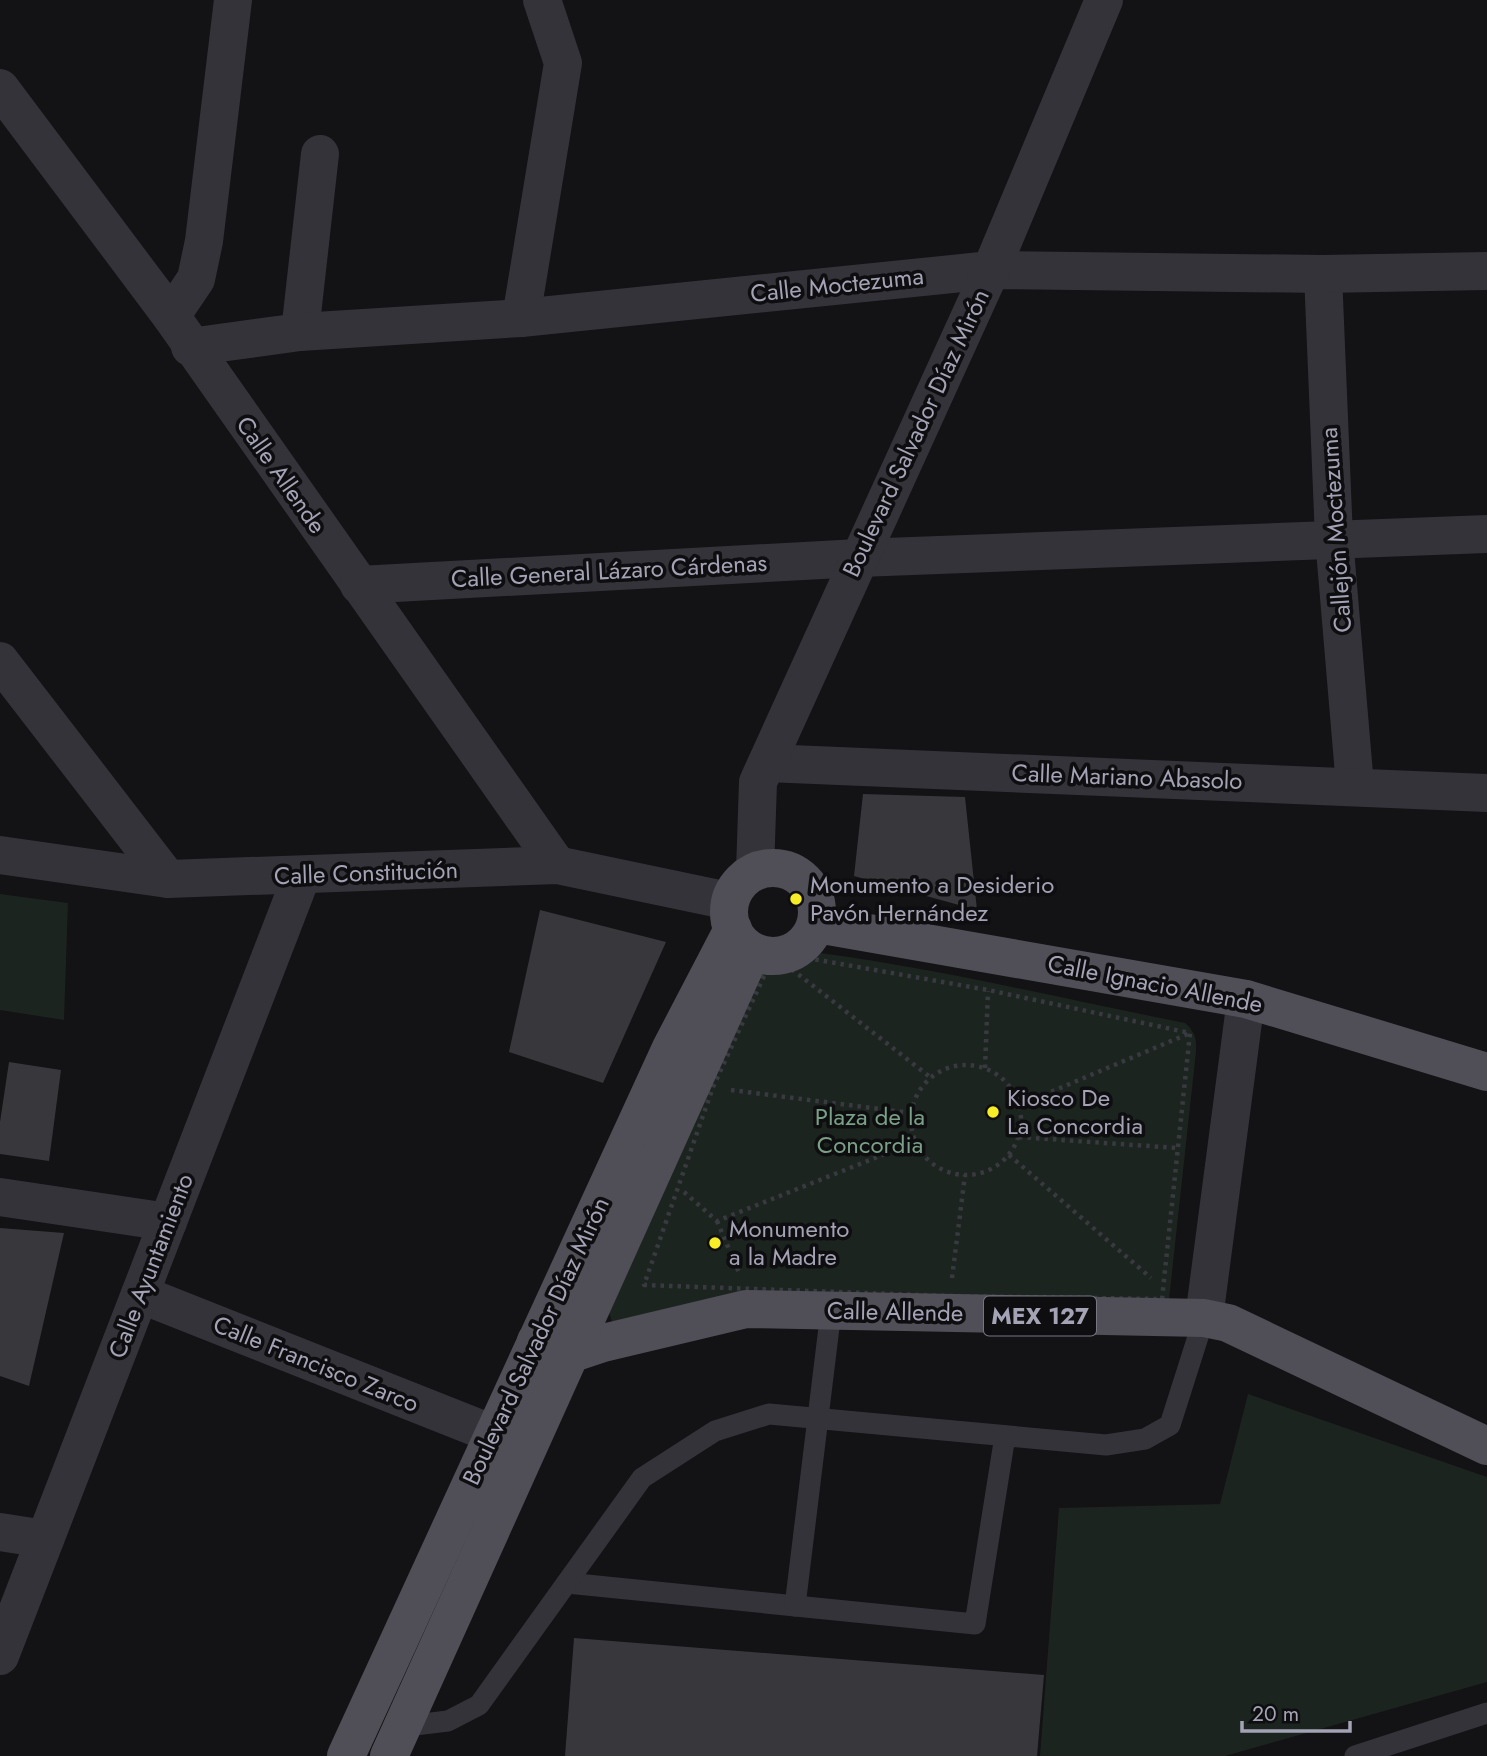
<svg xmlns="http://www.w3.org/2000/svg" width="1487" height="1756" viewBox="0 0 1487 1756" font-family="Jost,sans-serif">
	<rect width="100%" height="100%" fill="#131214"/>
	<g fill="#1c241f">
		<polygon points="0,894 68,903 64,1020 0,1010"/>
		<path d="M788 949C921 964 1054 997 1185 1023 1198 1034 1197 1045 1195 1061L1169 1300 731 1294 612 1322 609 1312 770 954Z"/>
		<polygon points="1248,1394 1487,1477 1487,1682 1225,1756 1040,1756 1059,1508 1220,1504"/>
	</g>
	<g fill="#38373c">
		<polygon points="863,794 965,797 977,910 854,876"/>
		<polygon points="540,910 666,942 603,1083 509,1052"/>
		<polygon points="9,1062 61,1070 49,1161 0,1154 0,1122"/>
		<polygon points="0,1228 64,1233 29,1386 0,1376"/>
		<polygon points="574,1638 1044,1675 1037,1756 565,1756"/>
	</g>
	<g fill="none" stroke-linecap="round" stroke-linejoin="round">
		<g stroke="#393940" stroke-width="4.5" stroke-dasharray="3.5 5" stroke-linecap="butt">
			<polygon points="807,958 988,990 1190,1033 1162,1299 949,1296 644,1285 713,1087 764,976 783,962"/>
			<polyline points="785,964 930,1077"/>
			<circle cx="966" cy="1120" r="55"/>
			<polyline points="985,1068 988,991"/>
			<polyline points="731,1090 911,1113"/>
			<polyline points="1020,1105 1190,1033"/>
			<polyline points="1019,1137 1177,1148"/>
			<polyline points="1009,1155 1151,1278"/>
			<polyline points="684,1192 717,1221 915,1142"/>
			<polyline points="717,1221 740,1275"/>
			<polyline points="952,1278 965,1175"/>
		</g>
		<g stroke="#343339" stroke-width="21">
			<polyline points="567,1583 975,1624 1005,1436"/>
			<polyline points="795,1606 831,1311"/>
			<polyline points="398,1727 448,1721 479,1705 642,1478 715,1431 769,1414 1106,1445 1145,1439 1170,1425 1204,1318"/>
			<polyline points="1355,1756 1487,1713"/>
		</g>
		<g stroke="#343339" stroke-width="38">
			<polyline points="0,88 171,316 557,865"/>
			<polyline points="1323,274 1334,538 1355,786"/>
			<polyline points="171,316 196,279 204,241 233,0"/>
			<polyline points="521,318 563,63 542,0"/>
			<polyline points="300,332 320,154"/>
			<polyline points="190,347 300,332 521,318 991,270 1323,274 1487,271"/>
			<polyline points="359,585 859,558 1487,534"/>
			<polyline points="0,661 168,879"/>
			<polyline points="767,763 1487,793"/>
			<polyline points="0,855 168,879 557,865 729,901"/>
			<polyline points="755,871 758,782 991,270 1104,0"/>
			<polyline points="0,1197 168,1222"/>
			<polyline points="140,1294 493,1434"/>
			<polyline points="1204,1318 1246,999"/>
			<polyline points="0,1532 45,1539"/>
			<polyline points="0,1656 302,875"/>
		</g>
		<g stroke="#504f58" stroke-width="38">
			<circle cx="773" cy="912" r="44"/>
			<polyline points="817,924 1246,999 1487,1072"/>
			<polyline points="536,1341 570,1354 603,1343 746,1309 1204,1318 1228,1323 1487,1446"/>
			<polyline points="346,1756 671,1048 733,929"/>
			<polyline points="389,1756 752,951"/>
		</g>
	</g>
	<g fill="#f6ed28" stroke="#0e0d0f" stroke-width="2.5">
		<circle cx="796" cy="899" r="7"/>
		<circle cx="993" cy="1112" r="7"/>
		<circle cx="715" cy="1243" r="7"/>
	</g>
	<g text-anchor="middle" stroke-width="7" stroke-linejoin="round" paint-order="stroke">
		<rect fill="#0e0d0f" stroke="#767683" stroke-width="2" x="984" y="1296.5" width="112" height="39" rx="5"/>
		<g font-size="23" font-weight="bold" fill="#a3a3b5">
			<text x="1040" y="1324">MEX 127</text>
		</g>
		<g font-size="24" fill="#a3a3b5" stroke="#0e0d0f">
			<text transform="translate(837 285) rotate(-6)" y="8">Calle Moctezuma</text>
			<text transform="translate(916 433) rotate(-65)" y="8">Boulevard Salvador Díaz Mirón</text>
			<text transform="translate(281 475) rotate(55)" y="8">Calle Allende</text>
			<text transform="translate(1336 530) rotate(-94)" y="8">Callejón Moctezuma</text>
			<text transform="translate(609 571) rotate(-3)" y="8">Calle General Lázaro Cárdenas</text>
			<text transform="translate(1127 777) rotate(2)" y="8">Calle Mariano Abasolo</text>
			<text transform="translate(366 873) rotate(-2)" y="8">Calle Constitución</text>
			<text transform="translate(1155 984) rotate(11)" y="8">Calle Ignacio Allende</text>
			<text transform="translate(151 1266) rotate(-69)" y="8">Calle Ayuntamiento</text>
			<text transform="translate(895 1312) rotate(1)" y="8">Calle Allende</text>
			<text transform="translate(536 1341) rotate(-65)" y="8">Boulevard Salvador Díaz Mirón</text>
			<text transform="translate(316 1364) rotate(22)" y="8">Calle Francisco Zarco</text>
		</g>
		<g font-size="24" fill="#a3a3b5" stroke="#0e0d0f" text-anchor="start">
			<text x="810" y="893">Monumento a Desiderio<tspan x="810" dy="28">Pavón Hernández</tspan></text>
			<text x="1007" y="1106">Kiosco De<tspan x="1007" dy="28">La Concordia</tspan></text>
			<text x="729" y="1237">Monumento<tspan x="729" dy="28">a la Madre</tspan></text>
		</g>
		<g font-size="24" fill="#7aa087" stroke="#0e0d0f">
			<text x="870" y="1125">Plaza de la<tspan x="870" dy="28">Concordia</tspan></text>
		</g>
	</g>
	<path d="M1242 1721v10h108v-10" fill="none" stroke="#a3a3b5" stroke-width="3.5"/>
	<text x="1252" y="1721" font-size="21" fill="#a3a3b5" stroke="#0e0d0f" stroke-width="5" paint-order="stroke">20 m</text>
</svg>
